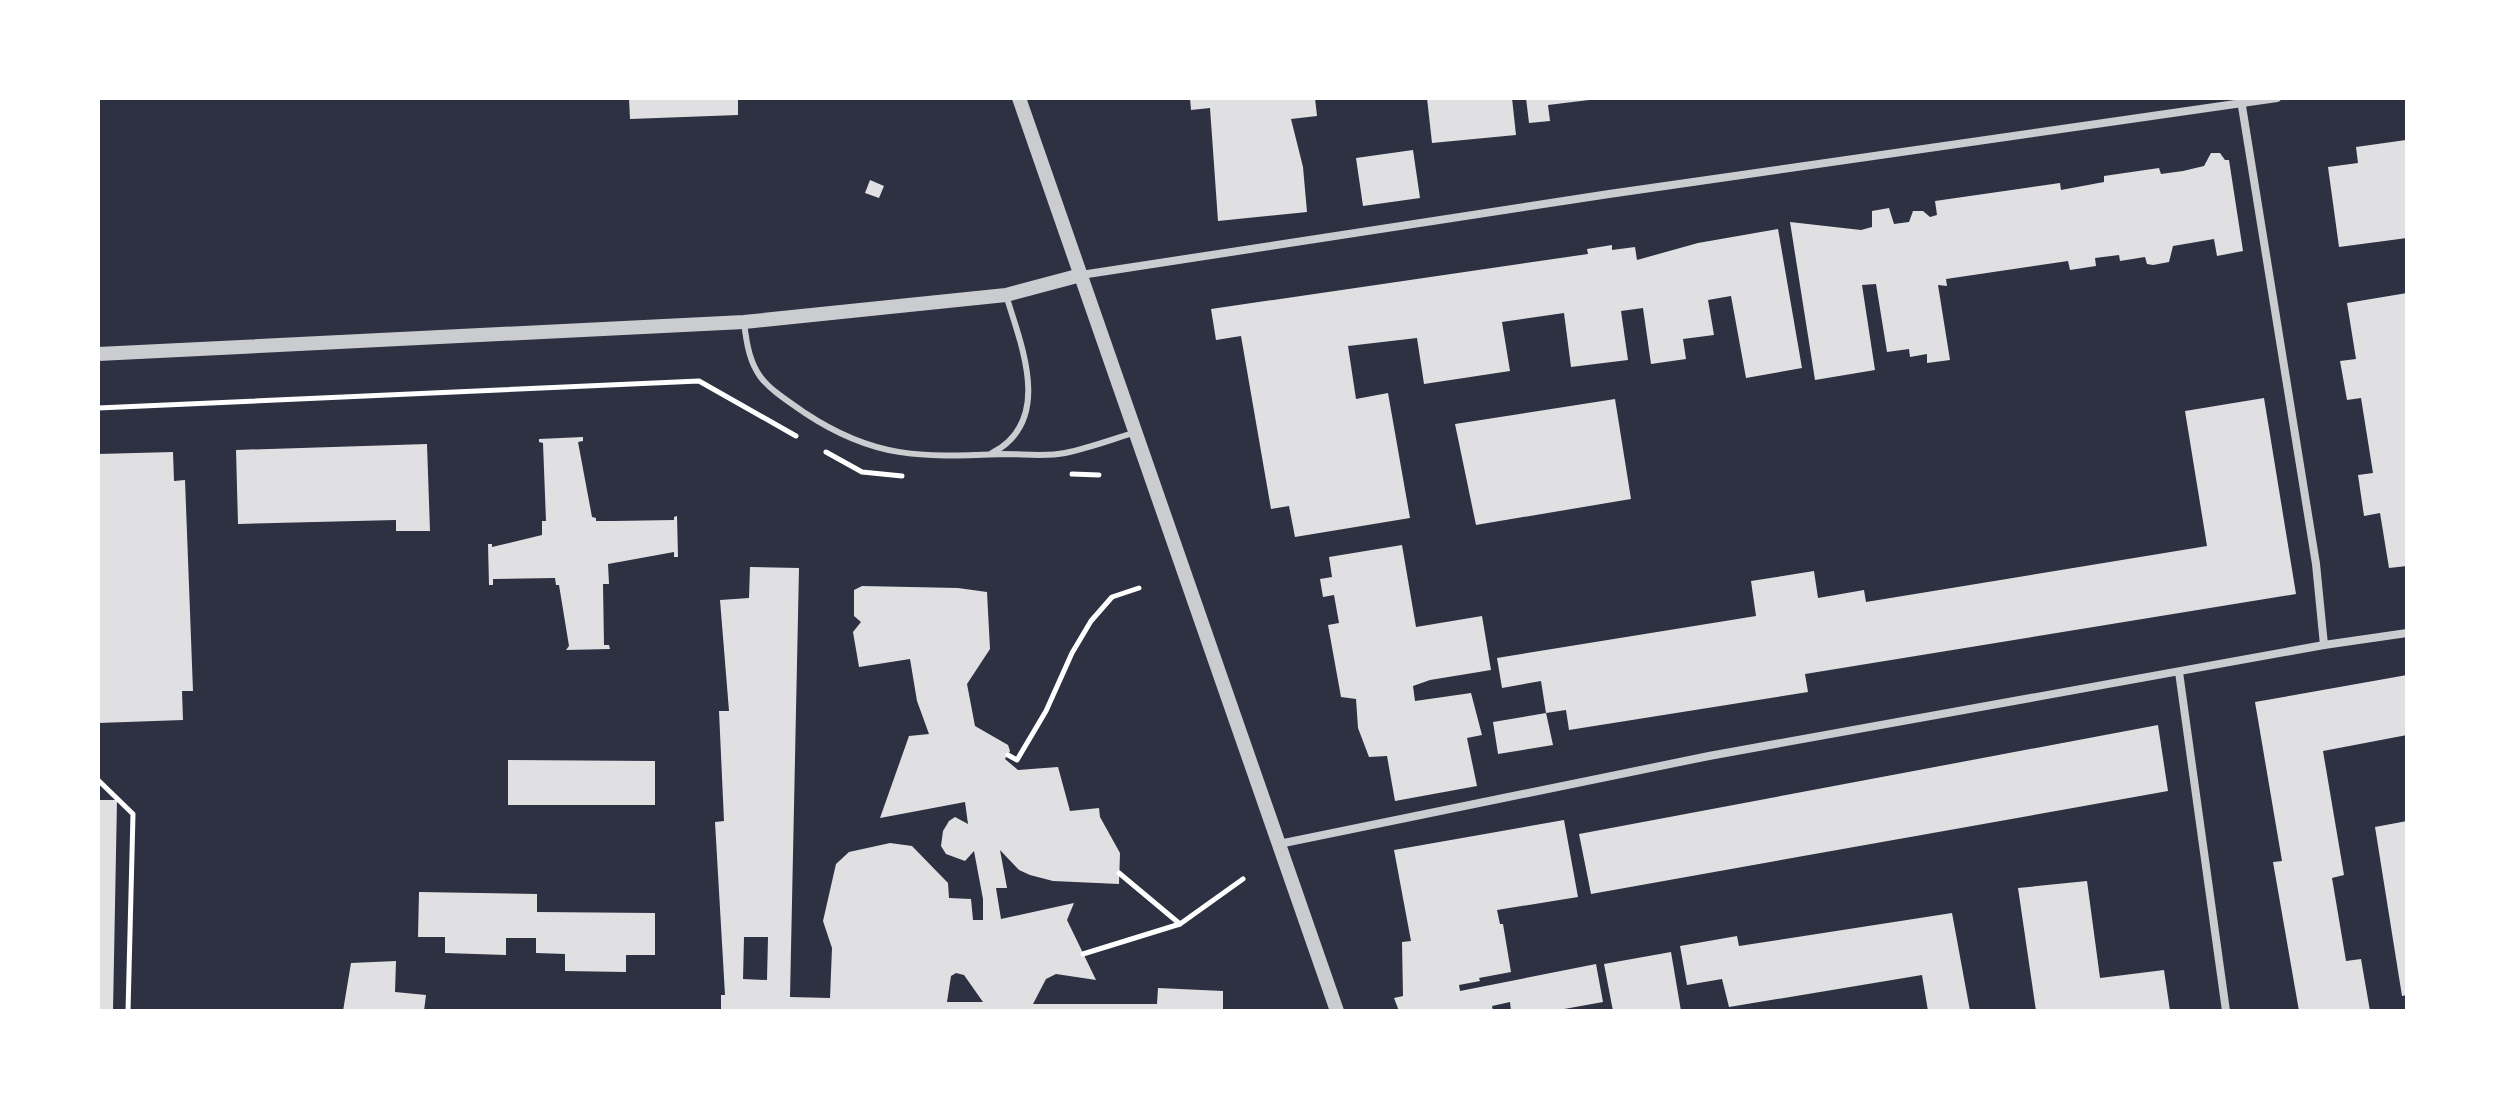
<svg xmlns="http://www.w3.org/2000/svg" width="2505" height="1109" viewBox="0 0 2505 1109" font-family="Spectral,serif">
	<rect width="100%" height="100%" fill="#2d3142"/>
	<g fill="#e0e0e3" fill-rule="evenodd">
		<polygon points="629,98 738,98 738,115 630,119"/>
		<polygon points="1190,98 1315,98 1317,116 1291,119 1303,167 1307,212 1218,221 1210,108 1191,110"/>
		<polygon points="1427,98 1512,98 1516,135 1432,143"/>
		<polygon points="1526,98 1589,98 1589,100 1548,105 1550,121 1529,123"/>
		<polygon points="2406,140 2407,238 2339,247 2328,167 2358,163 2356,147"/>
		<polygon points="1413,150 1420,198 1363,206 1356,158"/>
		<polygon points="2211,153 2220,153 2225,160 2229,160 2243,251 2217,256 2214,239 2173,246 2169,262 2153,265 2147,264 2145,257 2120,261 2119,255 2095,258 2096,266 2070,270 2068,261 1946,279 1947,286 1938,285 1950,360 1927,363 1927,354 1910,357 1909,349 1887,352 1876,284 1862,285 1875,370 1815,380 1790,222 1861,230 1872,227 1872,211 1889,208 1894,224 1909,222 1913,211 1923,211 1930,217 1937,215 1935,201 2060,183 2061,190 2104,182 2104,176 2159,168 2161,174 2183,171 2204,166"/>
		<polygon points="870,180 884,186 879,198 865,193"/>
		<polygon points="1778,229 1802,368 1746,378 1731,296 1708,300 1714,335 1683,339 1686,359 1651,364 1643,308 1621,311 1628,360 1571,367 1564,313 1502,322 1510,371 1424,384 1417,338 1348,346 1356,399 1388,393 1410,518 1295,537 1289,506 1271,509 1241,336 1216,340 1211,309 1588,254 1587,249 1612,245 1612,250 1635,247 1637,260 1698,243"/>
		<polygon points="2407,293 2407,566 2389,568 2380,513 2364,516 2358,475 2373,473 2361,398 2347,400 2340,361 2356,359 2347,303"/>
		<polygon points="2264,398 2296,594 1805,674 1808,692 1569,730 1566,710 1546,713 1541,681 1502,688 1497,658 1756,616 1751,581 1814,571 1818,598 1864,590 1866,602 2207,546 2185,411"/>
		<polygon points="1615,399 1631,499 1476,525 1455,424"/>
		<polygon points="583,437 583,441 578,442 592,517 596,518 596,521 613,521 674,520 674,517 677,516 678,557 674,557 674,552 608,564 609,584 603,584 604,645 609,645 610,649 566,650 569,646 559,585 556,585 555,578 493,579 493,585 489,585 488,544 492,544 492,547 542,535 542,521 546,521 543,443 539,442 539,439"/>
		<polygon points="427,444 430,531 396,531 396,520 238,524 236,450"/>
		<polygon points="173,452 174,481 185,480 193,691 182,691 183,720 98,723 98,454"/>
		<polygon points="1402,545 1416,627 1482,616 1491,670 1430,680 1413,686 1415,701 1471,693 1482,735 1467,738 1477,786 1395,801 1387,756 1369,757 1358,728 1356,699 1341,697 1328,625 1339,623 1334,595 1323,597 1320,579 1332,577 1329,557"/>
		<path d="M750 567 799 568 790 997 830 998 832 948 823 921 836 864 849 852 890 843 912 846 948 883 949 898 971 899 973 920H983V899L974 851 965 861 946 854 941 846 943 831 949 821 955 817 968 824 965 802 880 818 909 736 929 734 917 701 910 659 859 667 853 632 861 622 854 616V590L862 586 958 588 987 592 990 649 967 684 975 726 1008 745 1010 751 1005 759 1018 770 1058 767 1070 811 1099 808 1100 817 1120 853 1119 884 1053 881 1030 875 1019 870 1000 850 1007 888H996L1001 919 1074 903 1067 920 1096 980 1056 974 1046 979 1033 1004H1157L1158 988 1223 991V1011H721V995H725L715 822 724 821 719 711H729L720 600 749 598ZM744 937H768L767 980 743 979ZM956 973 964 975 983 1002H947L951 976Z"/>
		<polygon points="2407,675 2407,735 2323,751 2344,875 2332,878 2346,961 2361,959 2370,1011 2299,1011 2273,862 2282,861 2255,702"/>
		<polygon points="1546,713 1553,745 1498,754 1493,722"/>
		<polygon points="2158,725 2168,791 1591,894 1579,834"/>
		<polygon points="508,760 655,761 655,805 508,805"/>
		<polygon points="98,800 117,800 113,1011 98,1011"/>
		<polygon points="1564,820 1578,897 1497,910 1500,924 1503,924 1511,972 1479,978 1480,981 1459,985 1460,991 1596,964 1603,1002 1553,1011 1511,1011 1510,1002 1492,1006 1493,1011 1399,1011 1394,998 1403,996 1402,942 1411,941 1394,850"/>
		<polygon points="2407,821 2407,995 2402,996 2375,827"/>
		<polygon points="2087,881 2100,978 2164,970 2170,1011 2036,1011 2018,888"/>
		<polygon points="419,892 537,894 537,912 655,913 655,955 626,955 626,972 565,971 565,954 536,953 536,938 506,938 506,955 445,953 445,937 418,937"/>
		<polygon points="1952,913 1970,1011 1928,1011 1922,975 1729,1007 1722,979 1687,985 1680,946 1737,936 1739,946"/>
		<polygon points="1671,952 1681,1011 1613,1011 1604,964"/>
		<polygon points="396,961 395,992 426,995 424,1011 343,1011 351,963"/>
	</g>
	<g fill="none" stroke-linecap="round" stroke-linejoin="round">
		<g stroke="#fff" stroke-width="5">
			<polyline points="98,408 699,381 796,436"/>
			<polyline points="826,452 862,472 902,476"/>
			<polyline points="1072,474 1099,475"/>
			<polyline points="1008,755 1017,760 1046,711 1072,653 1091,621 1112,597 1139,588"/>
			<polyline points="98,780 133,814 128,1011"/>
			<polyline points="1119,873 1180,924"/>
			<polyline points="1083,954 1180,924 1243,879"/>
		</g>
		<g stroke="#caccd0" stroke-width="6">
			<path d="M744 322C750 376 761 383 805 413 876 460 923 457 1004 454 1024 454 1046 457 1065 453 1089 448 1113 439 1136 432"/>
			<path d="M992 453C1054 421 1021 345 1006 295"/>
		</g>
		<g stroke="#caccd0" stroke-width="8">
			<polyline points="2241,100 2316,564 2324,645 2407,633"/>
			<polyline points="1081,275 1609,194 2277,98"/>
			<polyline points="2179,672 2226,1011"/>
			<polyline points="1279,844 1709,756 2324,645"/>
		</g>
		<g stroke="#caccd0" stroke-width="14">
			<polyline points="1019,98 1337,1011"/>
			<polyline points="98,354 744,322 1006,295 1081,275"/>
		</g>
	</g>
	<rect width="2505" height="1109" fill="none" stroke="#ffffff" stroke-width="200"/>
</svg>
